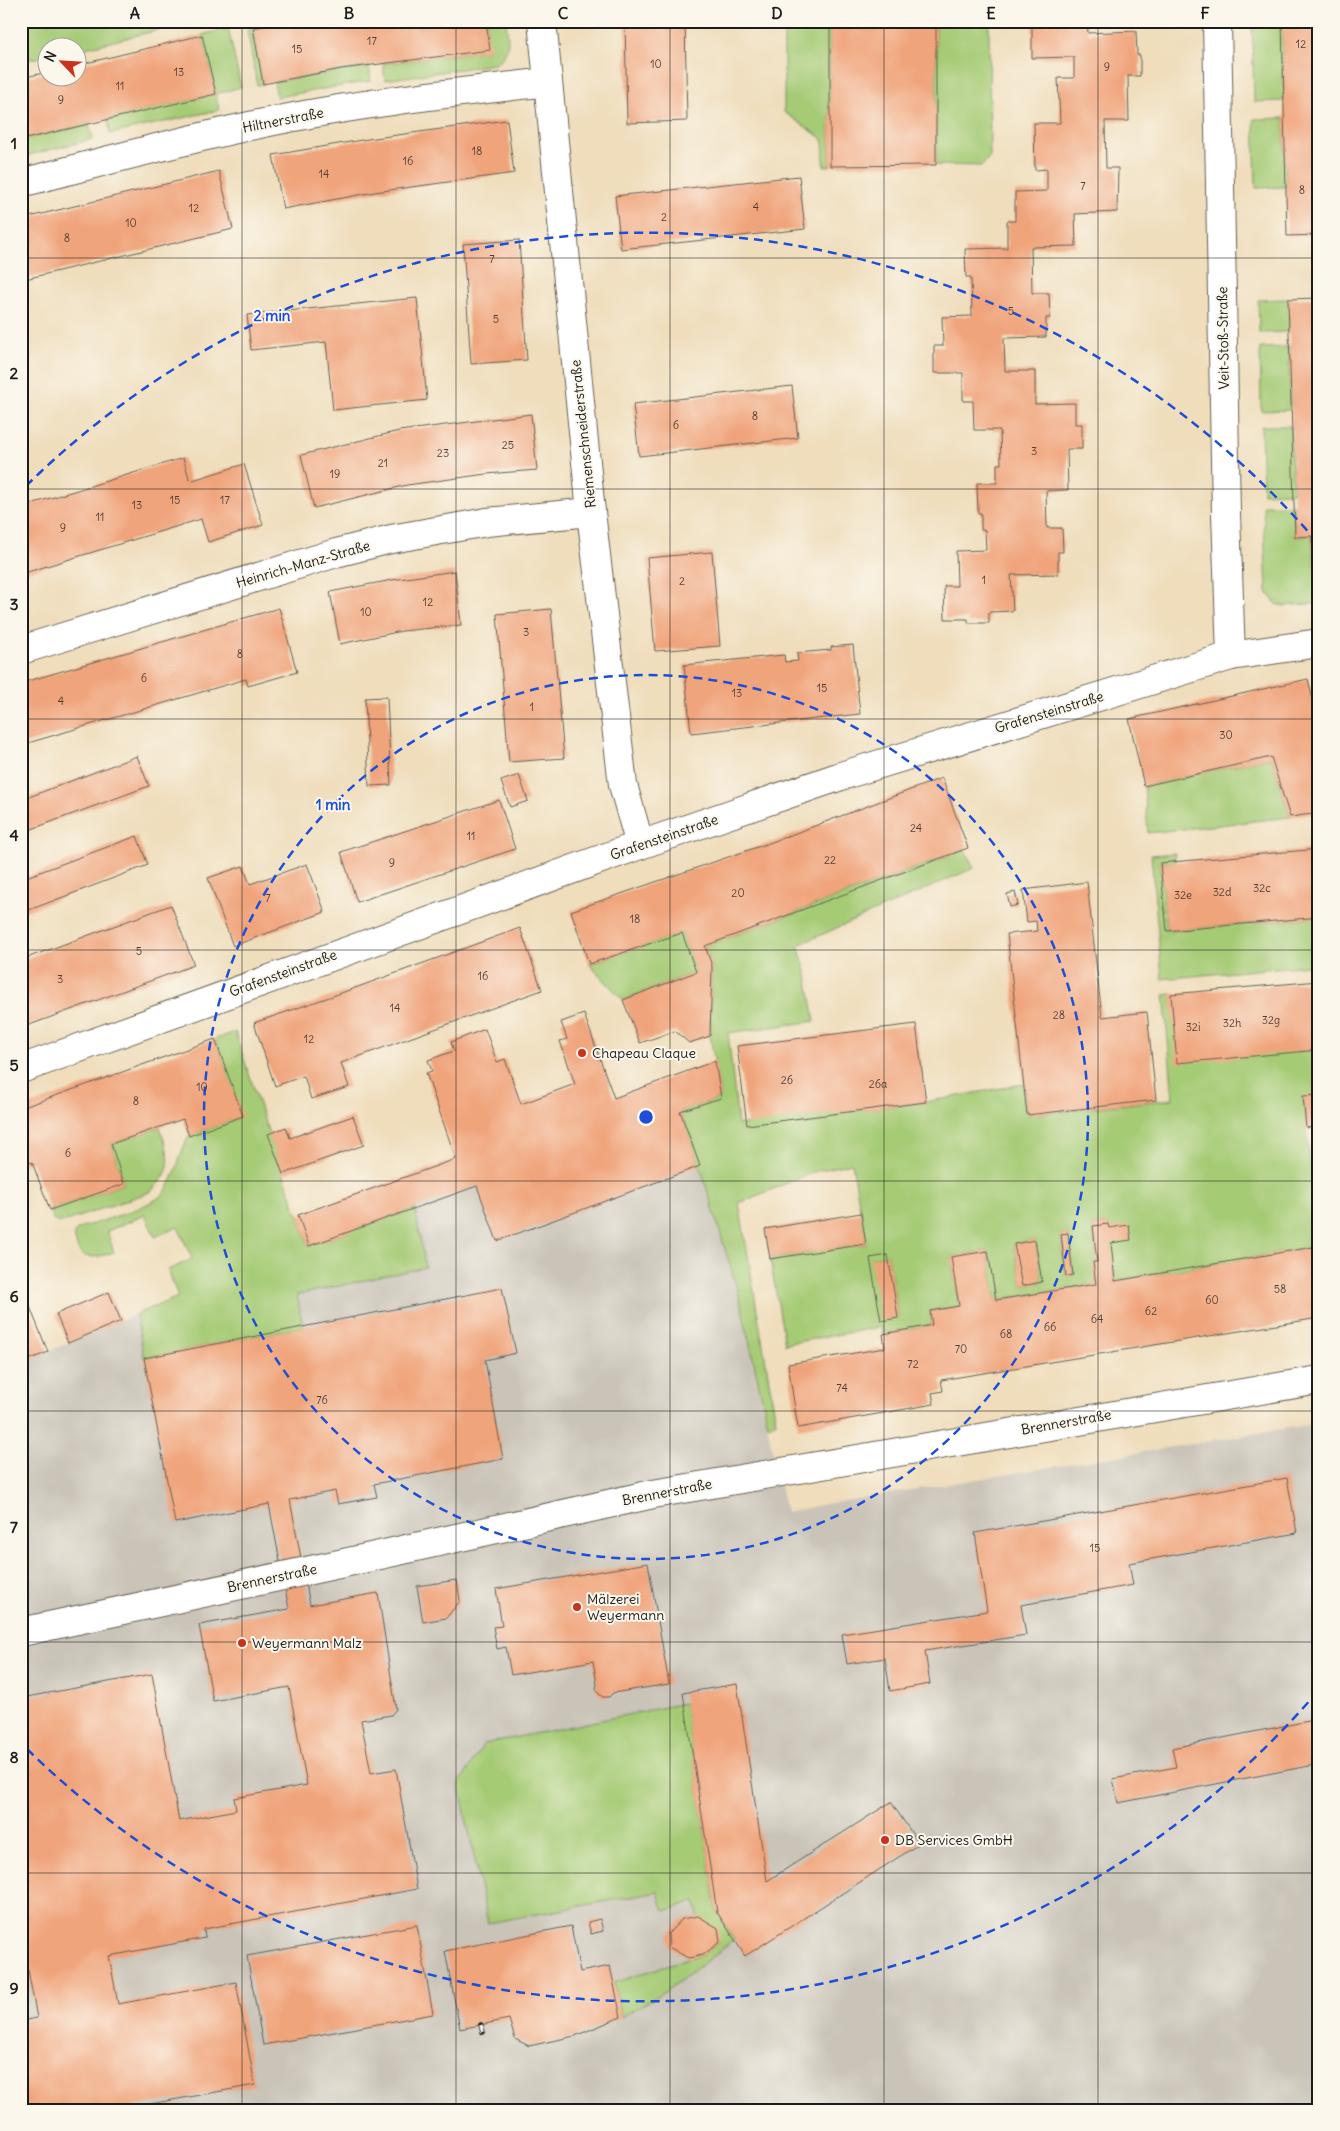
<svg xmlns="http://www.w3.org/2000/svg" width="1340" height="2131" viewBox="0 0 1340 2131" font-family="Delius,sans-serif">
	<rect width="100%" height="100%" fill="#fbf7ec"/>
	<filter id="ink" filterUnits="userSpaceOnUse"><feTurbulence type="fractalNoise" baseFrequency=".02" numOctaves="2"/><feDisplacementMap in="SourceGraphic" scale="10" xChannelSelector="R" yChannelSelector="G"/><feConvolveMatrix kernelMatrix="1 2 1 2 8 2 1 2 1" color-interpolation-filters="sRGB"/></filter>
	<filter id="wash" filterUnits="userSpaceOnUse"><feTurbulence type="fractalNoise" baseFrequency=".0096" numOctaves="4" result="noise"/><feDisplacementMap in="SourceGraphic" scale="20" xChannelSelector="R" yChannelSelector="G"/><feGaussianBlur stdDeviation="1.12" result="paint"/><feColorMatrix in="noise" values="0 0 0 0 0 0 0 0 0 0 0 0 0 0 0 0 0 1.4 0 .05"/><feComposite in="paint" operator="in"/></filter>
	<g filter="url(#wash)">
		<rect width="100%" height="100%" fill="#efddbb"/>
		<polygon fill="#c9c3b8" points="680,1111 700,1166 739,1295 786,1513 820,1505 1319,1423 1319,2110 21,2110 21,1363 136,1314 309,1246"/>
		<g fill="#a5cb75" stroke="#607448" fill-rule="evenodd">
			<polygon points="21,21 194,21 78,50 78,48 48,48 47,56 21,61"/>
			<path d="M486 21H506C508 39 512 52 495 64L385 80 383 64 489 50Z"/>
			<polygon points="784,21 830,21 830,166 824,166 823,139 784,112"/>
			<polygon points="936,21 989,21 990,156 982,166 936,165"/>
			<polygon points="1282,25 1284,101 1254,102 1252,26"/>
			<polygon points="228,28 241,87 216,94 219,110 110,134 108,119 216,94 202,35"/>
			<polygon points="253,28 263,84 257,85 247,29"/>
			<polygon points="369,66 371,81 277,97 274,82"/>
			<polygon points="1284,118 1286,187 1256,188 1254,119"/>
			<polygon points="89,124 93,139 21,157 21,140"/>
			<polygon points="1288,299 1289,332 1259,333 1258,300"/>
			<polygon points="1289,347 1290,410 1261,411 1260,348"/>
			<polygon points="1261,426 1290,426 1293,492 1263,493"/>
			<polygon points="1263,505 1293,505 1295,537 1311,536 1319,588 1319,603 1284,606 1276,604 1267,592"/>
			<polygon points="1271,757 1290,817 1148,833 1144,786"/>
			<path d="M965 850 974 868 798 945 807 975 815 1021 728 1033 738 1125 926 1102 1023 1084 1027 1115 1173 1099 1164 995 1171 994 1319 1050V1095L1303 1097 1319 1246 1115 1281 1108 1224 1093 1226 1097 1262H1093L1096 1284 996 1300 988 1251 951 1257 959 1306 930 1311 932 1325 883 1334 881 1327 785 1344 770 1259 866 1244 852 1163 817 1171 739 1203 776 1422 768 1425 739 1295 700 1166 680 1111 721 1098 710 1036 712 966 705 946ZM1068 1233 1073 1275 1066 1276 1061 1234ZM1035 1240 1042 1282 1022 1286 1014 1244ZM888 1255 898 1317 881 1320 871 1258Z"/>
			<polygon points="1175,853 1175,862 1160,863 1167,931 1319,917 1319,964 1162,979 1151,855"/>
			<polygon points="682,933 696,972 623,1000 589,964"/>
			<path d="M235 1032 264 1119 309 1246 415 1208 425 1267 297 1295 303 1327 144 1358 136 1314 178 1297 168 1270 192 1259 178 1227 155 1237 145 1215 107 1231 114 1252C92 1259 77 1263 74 1233 81 1225 93 1225 102 1221 118 1216 155 1204 165 1192 177 1176 179 1153 189 1136L242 1116 215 1039Z"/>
			<path d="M160 1127C169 1157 177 1168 150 1192L61 1223 53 1220 50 1210 124 1184 111 1144Z"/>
			<polygon points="685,1703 717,1912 734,1940 668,1990 621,2017 614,1983 688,1958 703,1955 720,1942 698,1916 695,1901 664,1911 658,1892 488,1923 459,1784 484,1744"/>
		</g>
		<g id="blocks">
			<g fill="#f0a47b">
				<polygon points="291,21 486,21 490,50 341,69 263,84 253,28"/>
				<polygon points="625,21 685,21 687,121 627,123"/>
				<polygon points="830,21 936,21 936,165 830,166"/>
				<polygon points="1032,21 1087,21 1088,33 1136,31 1137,55 1140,55 1140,76 1128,76 1129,121 1105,121 1106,168 1118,168 1117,212 1075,214 1076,246 1031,247 1032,293 1049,293 1050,318 1046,318 1046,337 1004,338 1005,371 1035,371 1035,404 1075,403 1075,424 1082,424 1082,449 1067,449 1068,490 1046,491 1047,528 1062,528 1063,552 1058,552 1058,574 1011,575 1013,611 989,612 989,623 968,623 968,619 945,619 944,586 957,586 956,551 986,550 985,530 981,530 981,513 978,513 977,483 997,483 997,464 1001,464 1000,430 974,430 973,401 963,401 963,373 934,373 934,346 943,346 942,317 972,316 971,277 966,277 965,249 1007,248 1007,221 1015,221 1015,192 1047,191 1047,169 1035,170 1034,123 1060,123 1058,78 1074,78 1074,57 1032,58"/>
				<polygon points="1282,21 1319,21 1319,235 1287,236"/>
				<polygon points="202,35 216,94 21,140 21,78 48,72 48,78 78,78 78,65"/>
				<polygon points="507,120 514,173 375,192 283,209 273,155 368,139"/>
				<polygon points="219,171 233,229 21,280 21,219"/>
				<polygon points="799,176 805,229 621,249 615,196"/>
				<polygon points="519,240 527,360 471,364 463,244"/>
				<polygon points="417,298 427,400 333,410 326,342 251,350 247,315"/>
				<polygon points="1319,298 1319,580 1318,580 1311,536 1295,537 1288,299"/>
				<polygon points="792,386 798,438 639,456 633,404"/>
				<polygon points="531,414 537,470 486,474 407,485 314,508 301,455 399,431"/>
				<polygon points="183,458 190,481 244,464 263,525 208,542 201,519 21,574 21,507"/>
				<polygon points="712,552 720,646 655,651 647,558"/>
				<polygon points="455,571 461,625 402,631 340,644 330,592 392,580"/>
				<polygon points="279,608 297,672 248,686 246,679 21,745 21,683"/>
				<polygon points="551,609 564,758 509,762 497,614"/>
				<polygon points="853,645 860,714 691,733 684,665 784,655 785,662 798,661 797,653 831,650 831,647"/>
				<polygon points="1308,679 1319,725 1319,813 1290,817 1271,757 1144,786 1129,719"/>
				<polygon points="387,697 391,785 369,786 365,698"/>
				<polygon points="137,756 149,786 21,833 21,800"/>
				<polygon points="519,775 528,801 510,807 501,781"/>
				<polygon points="942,778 968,848 705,946 712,966 710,1036 689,1043 675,1031 640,1043 623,1000 696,972 682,933 589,964 571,911 772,842"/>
				<polygon points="499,800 515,849 357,902 341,852"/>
				<polygon points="137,836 148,865 21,913 21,879"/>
				<polygon points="1319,849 1319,917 1167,931 1160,863"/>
				<polygon points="307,864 325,912 233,946 208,878 243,866 250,884"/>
				<polygon points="1087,882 1102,1017 1147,1012 1156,1100 1027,1115 1007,934 1037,931 1036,921 1027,922 1023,890"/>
				<polygon points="1015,892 1018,905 1010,907 1007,894"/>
				<polygon points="171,905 194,965 21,1028 21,960"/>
				<polygon points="520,928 542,990 341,1063 349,1087 311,1099 304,1076 275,1086 254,1023 344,992"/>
				<polygon points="1319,981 1319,1050 1177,1063 1171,994"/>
				<polygon points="584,1014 614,1098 715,1061 721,1098 680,1111 700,1166 497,1241 477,1186 309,1246 298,1215 456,1159 426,1073 432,1071 428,1060 454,1051 451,1042 485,1029 497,1062 505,1059 521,1104 575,1084 560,1041 567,1039 561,1022"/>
				<polygon points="916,1024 926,1102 747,1125 737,1046"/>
				<polygon points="215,1039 243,1116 189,1136 183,1119 111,1144 124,1184 50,1210 32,1162 21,1166 21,1108"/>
				<polygon points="1319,1095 1319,1126 1306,1128 1303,1096"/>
				<polygon points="353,1116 364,1145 283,1174 268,1134 286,1127 290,1138"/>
				<polygon points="861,1213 866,1244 770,1259 765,1229"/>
				<polygon points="1108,1224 1109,1228 1129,1225 1131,1240 1111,1243 1115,1281 1319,1246 1319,1318 941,1380 943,1391 932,1393 934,1404 798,1428 788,1364 885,1348 883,1334 932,1325 930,1311 959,1306 951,1257 988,1251 996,1300 1096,1284 1093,1262 1097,1262 1093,1226"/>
				<polygon points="1068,1233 1073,1275 1066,1276 1061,1234"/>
				<polygon points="1035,1240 1042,1282 1022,1286 1014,1244"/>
				<polygon points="888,1255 898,1318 881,1321 870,1258"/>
				<polygon points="502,1288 516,1353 485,1360 503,1459 374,1484 377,1497 338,1504 335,1491 290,1500 310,1605 378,1593 396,1709 391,1715 361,1720 371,1773 396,1769 417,1889 204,1929 205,1938 109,1956 118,2004 236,1982 255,2085 117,2110 21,2110 21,2021 37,2018 28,1970 21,1972 21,1698 152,1674 179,1821 236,1810 234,1798 307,1785 289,1687 213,1701 199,1625 289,1609 269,1504 175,1523 144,1358"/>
				<polygon points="109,1292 121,1321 68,1343 56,1314"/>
				<polygon points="28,1302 48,1352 21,1363 21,1305"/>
				<polygon points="1287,1478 1297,1533 1129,1563 1133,1585 1021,1605 1026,1635 925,1651 930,1684 890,1691 885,1658 847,1664 842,1634 987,1611 975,1533"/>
				<polygon points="648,1563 669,1684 613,1693 609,1697 603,1697 599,1694 596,1689 597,1684 593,1661 511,1675 506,1647 497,1649 493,1627 502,1626 496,1589"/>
				<polygon points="457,1580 460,1601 446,1618 423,1622 417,1586"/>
				<polygon points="737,1684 767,1881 891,1802 919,1844 745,1956 717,1912 683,1693"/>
				<polygon points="1319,1719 1319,1764 1118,1803 1113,1779 1176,1767 1172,1748"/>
				<polygon points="698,1916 718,1928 720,1942 703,1955 688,1958 669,1947 668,1934 682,1919"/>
				<polygon points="600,1919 603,1931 591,1934 588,1922"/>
				<polygon points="417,1925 433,2014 263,2045 247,1956"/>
				<polygon points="571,1926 580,1972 610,1966 621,2017 575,2036 529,2046 515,2039 509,2019 460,2029 445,1951"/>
			</g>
		</g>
	</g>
	<g filter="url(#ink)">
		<use href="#blocks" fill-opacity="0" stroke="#666054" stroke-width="1"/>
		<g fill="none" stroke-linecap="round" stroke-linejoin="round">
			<defs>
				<g id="street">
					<polyline points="542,21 591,512 623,785 640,845"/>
					<polyline points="1217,21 1226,514 1231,656"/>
					<path d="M21 183C102 162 182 140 264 123 357 103 453 93 548 82"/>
					<polyline points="21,650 336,553 391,539 487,522 591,512"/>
					<polyline points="21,1069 640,845 841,776 1231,656 1319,643"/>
					<polyline points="21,1632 353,1561 653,1494 1319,1380"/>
				</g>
			</defs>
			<use href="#street" stroke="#666054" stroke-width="30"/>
			<use href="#street" stroke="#fff" stroke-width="28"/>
			<defs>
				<polyline id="rail" points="481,2025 483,2032"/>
			</defs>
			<use href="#rail" stroke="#1c1c1c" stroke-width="5.5"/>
			<use href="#rail" stroke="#fbf7ec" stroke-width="4" stroke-dasharray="11" stroke-linecap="butt"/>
		</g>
	</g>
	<path fill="none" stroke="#1c1c1c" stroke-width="1" stroke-opacity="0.55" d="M242 21V2110M456 21V2110M670 21V2110M884 21V2110M1098 21V2110M21 258H1319M21 489H1319M21 719H1319M21 950H1319M21 1181H1319M21 1411H1319M21 1642H1319M21 1873H1319"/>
	<g fill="none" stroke="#1d4ed8" stroke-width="2.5" stroke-dasharray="9 6">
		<circle cx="646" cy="1117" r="442"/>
		<path d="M1318 1691A884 884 0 0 1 26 1748M26 486A884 884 0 0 1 1318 543"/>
	</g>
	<g fill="#c8321e" stroke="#fbf7ec" stroke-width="2">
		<circle cx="582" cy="1053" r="5"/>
		<circle cx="577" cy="1607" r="5"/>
		<circle cx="242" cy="1643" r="5"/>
		<circle cx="885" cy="1840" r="5"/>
	</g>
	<g text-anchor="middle" stroke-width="4" stroke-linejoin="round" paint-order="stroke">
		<g font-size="11" fill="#513e34">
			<text x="372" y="45">17</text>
			<text x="1301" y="48">12</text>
			<text x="297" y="53">15</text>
			<text x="656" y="68">10</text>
			<text x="1107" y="71">9</text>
			<text x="179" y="76">13</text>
			<text x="120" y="90">11</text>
			<text x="61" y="104">9</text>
			<text x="477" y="155">18</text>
			<text x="408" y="165">16</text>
			<text x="324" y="178">14</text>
			<text x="1083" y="190">7</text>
			<text x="1302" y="194">8</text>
			<text x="756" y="211">4</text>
			<text x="194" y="212">12</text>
			<text x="664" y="221">2</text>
			<text x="131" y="227">10</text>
			<text x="67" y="242">8</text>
			<text x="492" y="263">7</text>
			<text x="1011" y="315">5</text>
			<text x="496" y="323">5</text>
			<text x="755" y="420">8</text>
			<text x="676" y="429">6</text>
			<text x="508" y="449">25</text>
			<text x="1034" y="455">3</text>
			<text x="443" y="457">23</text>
			<text x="383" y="467">21</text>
			<text x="335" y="478">19</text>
			<text x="175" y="504">15</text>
			<text x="225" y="504">17</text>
			<text x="137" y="509">13</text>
			<text x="100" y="521">11</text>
			<text x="63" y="532">9</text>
			<text x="984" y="584">1</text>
			<text x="682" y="585">2</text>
			<text x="428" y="606">12</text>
			<text x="366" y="616">10</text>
			<text x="526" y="636">3</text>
			<text x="240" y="658">8</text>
			<text x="144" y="682">6</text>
			<text x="822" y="692">15</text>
			<text x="737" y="697">13</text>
			<text x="61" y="705">4</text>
			<text x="532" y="711">1</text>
			<text x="1226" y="739">30</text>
			<text x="916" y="832">24</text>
			<text x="471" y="840">11</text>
			<text x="830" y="864">22</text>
			<text x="392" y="867">9</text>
			<text x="1262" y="892">32c</text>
			<text x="1222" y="896">32d</text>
			<text x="738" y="897">20</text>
			<text x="1183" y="899">32e</text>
			<text x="268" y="902">7</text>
			<text x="635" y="923">18</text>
			<text x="139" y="955">5</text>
			<text x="483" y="980">16</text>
			<text x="60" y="983">3</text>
			<text x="395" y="1012">14</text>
			<text x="1059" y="1019">28</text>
			<text x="1271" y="1024">32g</text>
			<text x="1232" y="1027">32h</text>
			<text x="1193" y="1031">32i</text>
			<text x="309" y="1043">12</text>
			<text x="787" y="1084">26</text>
			<text x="878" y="1088">26a</text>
			<text x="202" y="1091">10</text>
			<text x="136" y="1105">8</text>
			<text x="68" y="1157">6</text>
			<text x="1280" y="1293">58</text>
			<text x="1212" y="1304">60</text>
			<text x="1151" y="1315">62</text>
			<text x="1097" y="1323">64</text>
			<text x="1050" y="1331">66</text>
			<text x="1006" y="1338">68</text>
			<text x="961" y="1353">70</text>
			<text x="913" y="1368">72</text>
			<text x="842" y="1392">74</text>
			<text x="322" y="1404">76</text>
			<text x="1095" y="1552">15</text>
		</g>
		<g font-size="14" fill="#1c1c1c" stroke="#fbf7ec">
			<text transform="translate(283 120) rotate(-11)" y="5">Hiltnerstraße</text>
			<text transform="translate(1223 338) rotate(-91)" y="5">Veit-Stoß-Straße</text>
			<text transform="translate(583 434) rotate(-96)" y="5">Riemenschneiderstraße</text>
			<text transform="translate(303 564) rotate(-16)" y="5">Heinrich-Manz-Straße</text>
			<text transform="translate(1049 712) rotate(-17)" y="5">Grafensteinstraße</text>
			<text transform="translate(664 837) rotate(-19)" y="5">Grafensteinstraße</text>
			<text transform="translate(283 973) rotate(-20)" y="5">Grafensteinstraße</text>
			<text transform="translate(1066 1422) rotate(-10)" y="5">Brennerstraße</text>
			<text transform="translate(667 1492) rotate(-11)" y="5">Brennerstraße</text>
			<text transform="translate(272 1578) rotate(-12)" y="5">Brennerstraße</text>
		</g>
		<g font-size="14" fill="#1c1c1c" stroke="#fbf7ec" text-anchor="start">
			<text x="592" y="1058">Chapeau Claque</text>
			<text x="587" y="1604">Mälzerei<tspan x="587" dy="16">Weyermann</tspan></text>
			<text x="252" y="1648">Weyermann Malz</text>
			<text x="895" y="1845">DB Services GmbH</text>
		</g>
	</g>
	<circle cx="646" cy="1117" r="8" fill="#1d4ed8" stroke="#fbf7ec" stroke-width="2.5"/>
	<g font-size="15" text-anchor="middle" font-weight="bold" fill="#1d4ed8" stroke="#fbf7ec" stroke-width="4" stroke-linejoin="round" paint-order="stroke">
		<text x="272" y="321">2 min</text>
		<text x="333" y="810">1 min</text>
	</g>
	<rect width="1340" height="2131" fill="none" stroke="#fbf7ec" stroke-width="55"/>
	<g transform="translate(62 62) rotate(295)"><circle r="24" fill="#fbf7ec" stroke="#a29f99"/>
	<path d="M0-4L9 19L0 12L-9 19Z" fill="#c8321e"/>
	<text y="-8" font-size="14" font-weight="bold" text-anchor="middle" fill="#1c1c1c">N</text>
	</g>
	<rect x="28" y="28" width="1284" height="2076" fill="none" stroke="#1c1c1c" stroke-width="2"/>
	<g font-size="16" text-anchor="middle" font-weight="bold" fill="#1c1c1c">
		<text x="135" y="19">A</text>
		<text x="349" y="19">B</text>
		<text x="563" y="19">C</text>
		<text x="777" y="19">D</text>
		<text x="991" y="19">E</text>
		<text x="1205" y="19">F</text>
		<text x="14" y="149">1</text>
		<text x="14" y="379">2</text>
		<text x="14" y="610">3</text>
		<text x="14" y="841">4</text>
		<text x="14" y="1071">5</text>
		<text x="14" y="1302">6</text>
		<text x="14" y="1533">7</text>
		<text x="14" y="1763">8</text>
		<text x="14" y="1994">9</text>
	</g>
</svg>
